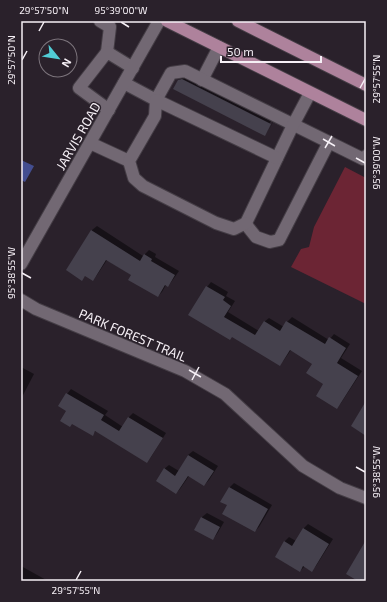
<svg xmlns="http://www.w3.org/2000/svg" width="387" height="602" viewBox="0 0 387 602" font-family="'Exo 2',sans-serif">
	<rect width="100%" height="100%" fill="#2a212b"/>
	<polygon fill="#6c2534" points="345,167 366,178 366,304 291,267 301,249 309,247 314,227"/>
	<polygon fill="#434e90" points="21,160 34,166 25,182 21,180"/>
	<g fill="#0007">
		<polygon points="184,75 274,119 269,130 274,120 272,119 266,130 268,130 265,134 179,80"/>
		<polygon points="97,226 143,256 149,250 156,254 155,257 179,271 172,281 168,286 166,285 162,292 158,296 132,275 107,260 97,275 93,280 86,275 82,279 67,270 92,230"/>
		<polygon points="211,282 228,292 226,296 235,301 228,312 259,331 264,322 269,318 284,327 287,322 292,317 329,340 334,334 350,344 341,358 362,371 341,403 337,408 314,364 291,350 284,360 280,365 233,336 207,287"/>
		<polygon points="21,367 34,374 21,399"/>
		<polygon points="71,389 108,411 105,415 123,427 129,417 133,413 166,433 151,457 147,462 96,431 92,434 67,410 67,394"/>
		<polygon points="193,451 218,466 209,480 204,485 189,476 180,489 176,493 164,469 169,465 179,471 188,455"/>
		<polygon points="234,483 272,505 259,527 255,531 229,488"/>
		<polygon points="207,513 224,522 217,534 213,539 195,529 202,517"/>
		<polygon points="308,524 333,539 316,566 312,570 305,566 300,571 276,556 285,541 289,537 296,541 304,528"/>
		<polygon points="21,566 48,581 21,581"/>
	</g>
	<g fill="#45414d">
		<polygon points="182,79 271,124 265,136 173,89 178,80"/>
		<polygon points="91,230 140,261 144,254 152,259 151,261 175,275 168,287 165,285 158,297 128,280 131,275 106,260 93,281 85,276 82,281 66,270"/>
		<polygon points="206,286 225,297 223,300 231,306 224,317 255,335 264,321 280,331 286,321 325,344 329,337 346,348 337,363 358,376 337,409 316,396 323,384 306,373 312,364 290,350 280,366 232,337 230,340 188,315"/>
		<polygon points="66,393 104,415 101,420 119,431 128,417 163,438 147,463 95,431 93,436 72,424 70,427 60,421 66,411 58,406"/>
		<polygon points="366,401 366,436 351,426"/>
		<polygon points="188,455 214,471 204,486 188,476 176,494 156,481 164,468 175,476"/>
		<polygon points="229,487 268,509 255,532 222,514 227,505 220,502"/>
		<polygon points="201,517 220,527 213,540 194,530"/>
		<polygon points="303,528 329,544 312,572 303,566 300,572 275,557 284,541 292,546"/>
		<polygon points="366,540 366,581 358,581 346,574"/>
	</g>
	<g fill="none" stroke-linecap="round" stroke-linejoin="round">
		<defs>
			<g id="minor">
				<polyline points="100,21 110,27 107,52"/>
				<polyline points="202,80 219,47"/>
				<polyline points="124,83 156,100 171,73 185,71 363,159 366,156"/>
				<polyline points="310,93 293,125 246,223 248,227 256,237 270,242 279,240 329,142"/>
				<polyline points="109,110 79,88 107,52 133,68"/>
				<polyline points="90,143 129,161"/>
				<polyline points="246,223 234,229 216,223 143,186 134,178 129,161 155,116 156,100 277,158"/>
				<polyline points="21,264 159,21"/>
				<polyline points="21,300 36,309 185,371 225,394 303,466 340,488 366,498"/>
			</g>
			<g id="major">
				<polyline points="167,21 366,120"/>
				<polyline points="238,21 366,85"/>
			</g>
		</defs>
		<use href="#minor" stroke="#443d45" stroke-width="14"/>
		<use href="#major" stroke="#443d45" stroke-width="14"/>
		<use href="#minor" stroke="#726873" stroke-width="12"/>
		<use href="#major" stroke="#ae829c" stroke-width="12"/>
	</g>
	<path fill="none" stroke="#f6f0f6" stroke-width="1.5" d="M121 22 129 27M39 31 44 22M22 60 27 51M360 88 365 79M323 139 335 146M325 148 332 136M356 158 365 163M22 273 31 278M189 370 201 377M192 380 199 367M356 467 365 472M76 580 81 571"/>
	<g text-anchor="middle" stroke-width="3" stroke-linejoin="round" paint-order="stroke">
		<g font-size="13" fill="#f6f0f6" stroke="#2a212b">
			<text transform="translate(78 136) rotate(-60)" y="5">JARVIS ROAD</text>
			<text transform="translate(133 335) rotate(23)" y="5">PARK FOREST TRAIL</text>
		</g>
	</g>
	<rect width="387" height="602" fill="none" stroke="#2a212b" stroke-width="44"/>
	<g transform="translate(58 58) rotate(120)"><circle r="19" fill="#2a212b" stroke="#7c747c"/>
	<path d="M0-3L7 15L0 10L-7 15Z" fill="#51ccd5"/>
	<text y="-6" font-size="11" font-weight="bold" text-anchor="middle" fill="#f6f0f6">N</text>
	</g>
	<path d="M221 56v6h100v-6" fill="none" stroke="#f6f0f6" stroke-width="2"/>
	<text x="227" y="56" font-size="12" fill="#f6f0f6" stroke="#2a212b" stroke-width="3" paint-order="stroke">50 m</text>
	<rect x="22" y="22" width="343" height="558" fill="none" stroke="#f6f0f6" stroke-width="1.5"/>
	<g font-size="10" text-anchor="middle" fill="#f6f0f6">
		<text x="44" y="14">29°57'50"N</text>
		<text x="121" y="14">95°39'00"W</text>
		<text transform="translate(11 60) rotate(-90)" y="4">29°57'50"N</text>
		<text transform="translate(376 79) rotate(-90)" y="4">29°57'55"N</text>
		<text transform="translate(376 163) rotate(-90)" y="4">95°39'00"W</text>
		<text transform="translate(11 273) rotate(-90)" y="4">95°38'55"W</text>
		<text transform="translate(376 472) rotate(-90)" y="4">95°38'55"W</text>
		<text x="76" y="594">29°57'55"N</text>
	</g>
</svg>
